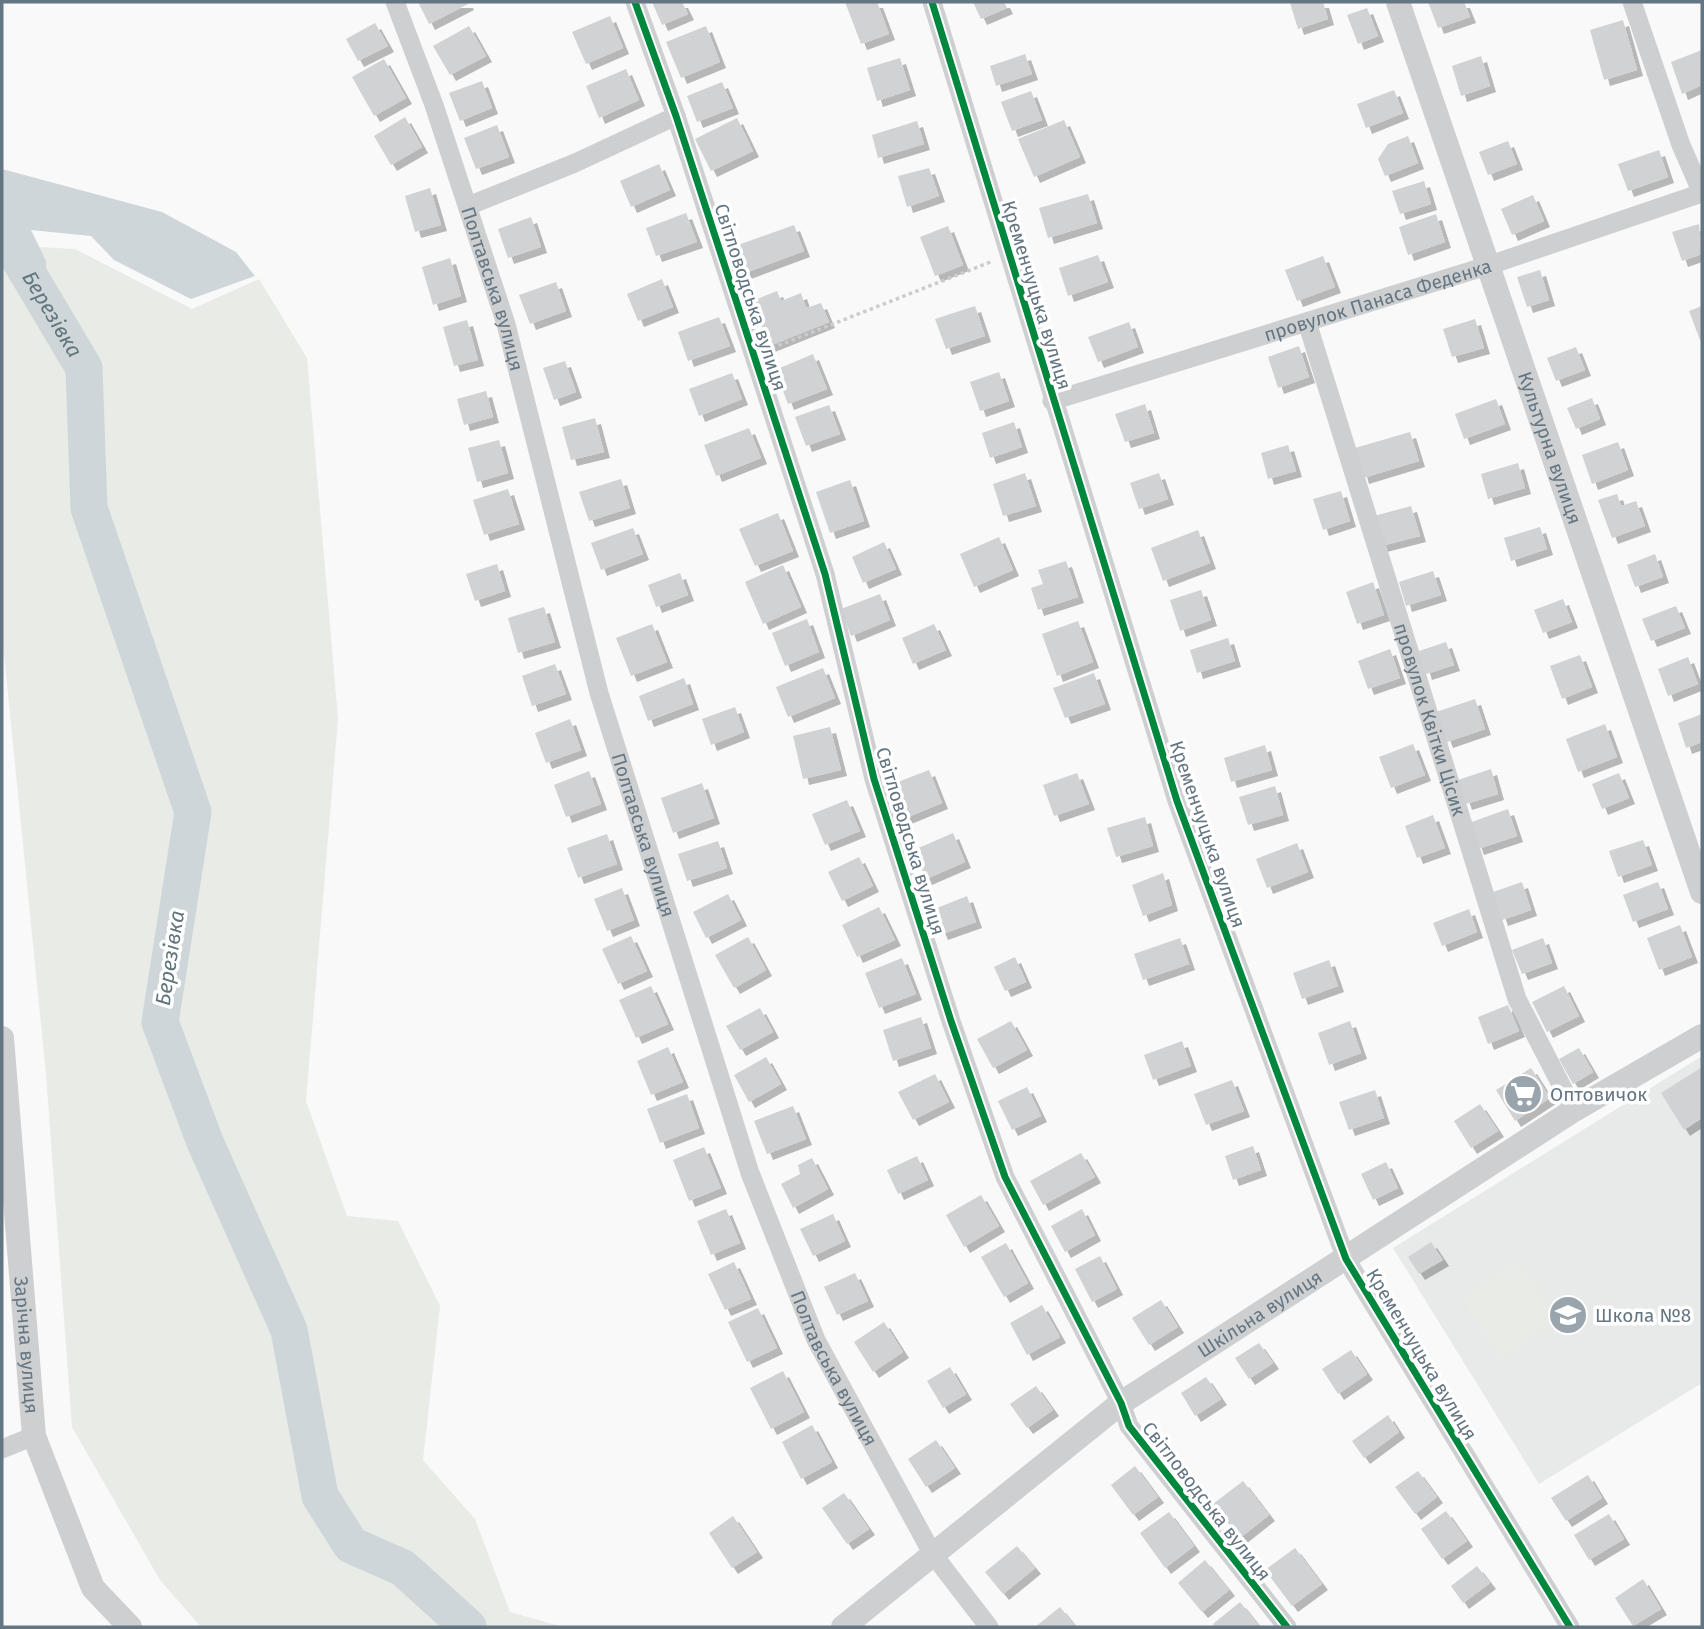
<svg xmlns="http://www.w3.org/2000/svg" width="1704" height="1629" viewBox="0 0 1704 1629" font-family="'Fira Sans',sans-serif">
	<defs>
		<filter id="shadow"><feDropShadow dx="6" dy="6" stdDeviation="0" flood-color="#0004"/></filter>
	</defs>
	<rect width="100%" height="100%" fill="#f9f9f9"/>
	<polygon fill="#e8e9e9" points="1702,1056 1702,1383 1539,1484 1393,1248"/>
	<g fill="#e8ebe6">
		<polygon points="2,245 75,249 192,309 259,279 307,358 338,719 306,1101 347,1216 398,1221 440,1306 423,1460 475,1519 510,1612 563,1627 201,1627 160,1580 72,1427 46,1074 2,634"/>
		<polygon points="1517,1259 1557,1319 1500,1361 1462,1298"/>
	</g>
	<polygon fill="#ced6d9" points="2,169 162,212 236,252 255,276 191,299 114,260 91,236 31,230 46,261 47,306 2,258"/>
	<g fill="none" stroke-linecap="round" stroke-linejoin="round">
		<path stroke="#ced6d9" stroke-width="37" id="s1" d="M2 230 84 368 89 508 193 812 160 1022 205 1142 289 1330 320 1496 351 1545 403 1568 468 1627"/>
	</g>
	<g fill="#d0d2d3" filter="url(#shadow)">
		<polygon points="418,2 467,2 468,4 429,24"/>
		<polygon points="652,2 682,2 688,14 662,25"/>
		<polygon points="845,2 877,2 889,34 861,44"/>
		<polygon points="973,2 1004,2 1007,8 981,19"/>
		<polygon points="1294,2 1323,2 1328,19 1298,29 1290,3"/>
		<polygon points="1428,2 1464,2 1470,17 1438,28"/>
		<polygon points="1367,8 1378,36 1358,44 1347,15"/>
		<polygon points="610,16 623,48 586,64 572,32"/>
		<polygon points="1623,20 1637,70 1604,80 1590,30"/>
		<polygon points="375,23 388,46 358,61 346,39"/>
		<polygon points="469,26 486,56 450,75 433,46"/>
		<polygon points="706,26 720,62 681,78 666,42"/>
		<polygon points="1702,50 1702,85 1682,94 1671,62"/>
		<polygon points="1025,54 1032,74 996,86 990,66"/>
		<polygon points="1481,56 1490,86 1461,96 1452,66"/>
		<polygon points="900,58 910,90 877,101 867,68"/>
		<polygon points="384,59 406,98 374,116 352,77"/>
		<polygon points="626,69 639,100 599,118 586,86"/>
		<polygon points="482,81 492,108 460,121 449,93"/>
		<polygon points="722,82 733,108 697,122 687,96"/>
		<polygon points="1394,90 1403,113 1366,128 1357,104"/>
		<polygon points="1031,91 1042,120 1012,131 1001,102"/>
		<polygon points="405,117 422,147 391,165 374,136"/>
		<polygon points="737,118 753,151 711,171 695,139"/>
		<polygon points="1064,120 1080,157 1034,177 1018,139"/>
		<polygon points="917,121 924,144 878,158 872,135"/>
		<polygon points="497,125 509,157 476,169 464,138"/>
		<polygon points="1408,136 1418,163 1385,176 1378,159 1388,144"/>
		<polygon points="1508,141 1517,164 1488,175 1479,152"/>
		<polygon points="1659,150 1668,177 1628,191 1618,164"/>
		<polygon points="659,164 670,190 631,207 620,181"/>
		<polygon points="929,168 939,196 907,207 898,176"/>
		<polygon points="1424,181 1431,204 1400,214 1392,191"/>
		<polygon points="430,188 441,225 415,232 405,196"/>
		<polygon points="1088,194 1097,223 1048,238 1039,208"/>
		<polygon points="1533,195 1544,221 1512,235 1501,209"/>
		<polygon points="686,213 697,242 656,256 646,228"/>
		<polygon points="1436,214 1445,242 1408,255 1399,227"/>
		<polygon points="531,217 541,247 508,258 498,229"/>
		<polygon points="1699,224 1702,254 1682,261 1672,232"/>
		<polygon points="794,225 804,251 745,273 735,246"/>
		<polygon points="948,226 963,265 935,276 920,237"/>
		<polygon points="1098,255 1108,282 1068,296 1059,268"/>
		<polygon points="1323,256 1335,287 1297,301 1285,270"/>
		<polygon points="450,258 461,296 433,305 422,267"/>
		<polygon points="1540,270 1549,300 1527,307 1517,277"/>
		<polygon points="662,279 673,307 638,321 627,294"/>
		<polygon points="556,282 566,311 530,324 519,295"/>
		<polygon points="777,291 781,301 801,293 806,308 821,303 829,322 769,346 752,301"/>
		<polygon points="975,306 985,336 946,349 935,319"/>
		<polygon points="1702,306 1702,339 1700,340 1689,311"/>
		<polygon points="719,317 730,346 688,361 678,332"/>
		<polygon points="1475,319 1484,348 1452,357 1443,329"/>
		<polygon points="467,320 478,360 454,366 443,327"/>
		<polygon points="1129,322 1138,347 1098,362 1088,337"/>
		<polygon points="1299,346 1309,377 1278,388 1268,357"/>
		<polygon points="1576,347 1585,370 1556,381 1547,358"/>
		<polygon points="813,354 827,389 788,404 775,370"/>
		<polygon points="565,361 576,392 554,400 543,368"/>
		<polygon points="999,372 1009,401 980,411 970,382"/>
		<polygon points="732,373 742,399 699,416 689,389"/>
		<polygon points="486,391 493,417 464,425 457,399"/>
		<polygon points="1592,398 1600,419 1576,429 1567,408"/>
		<polygon points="1496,399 1505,424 1464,439 1455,414"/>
		<polygon points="1145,404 1154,433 1125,442 1115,414"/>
		<polygon points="829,405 840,434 806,446 795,417"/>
		<polygon points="595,418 604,452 571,460 562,427"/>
		<polygon points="1014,422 1022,447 990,458 982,433"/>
		<polygon points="749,428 761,458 716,476 704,445"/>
		<polygon points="1410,432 1419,461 1363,478 1355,448"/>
		<polygon points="499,440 508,473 477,482 468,448"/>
		<polygon points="1618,442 1628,470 1592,484 1582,455"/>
		<polygon points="1288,445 1296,471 1268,479 1261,453"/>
		<polygon points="1518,463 1525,488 1488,499 1481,474"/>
		<polygon points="1025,473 1036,506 1003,516 993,484"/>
		<polygon points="1159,473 1168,499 1139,509 1130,483"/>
		<polygon points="621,479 630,508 589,521 579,492"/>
		<polygon points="850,480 864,521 830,533 816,492"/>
		<polygon points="508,489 519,524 484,535 473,500"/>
		<polygon points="1341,491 1350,521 1323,530 1313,499"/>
		<polygon points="1617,494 1621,506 1636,501 1645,526 1612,538 1598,500"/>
		<polygon points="1411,506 1420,536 1381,546 1374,516"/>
		<polygon points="778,513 793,551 755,566 739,529"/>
		<polygon points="1540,527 1547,549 1511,561 1504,538"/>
		<polygon points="633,528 643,554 601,570 591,543"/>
		<polygon points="1198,530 1210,563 1163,581 1151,548"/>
		<polygon points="999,537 1013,570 974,587 960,554"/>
		<polygon points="884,542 896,569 863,583 852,557"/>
		<polygon points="1655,554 1663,577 1635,587 1627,565"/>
		<polygon points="1066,561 1078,597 1038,610 1031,588 1043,584 1038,570"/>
		<polygon points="497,564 505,591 475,601 466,574"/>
		<polygon points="783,565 801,607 763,624 745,582"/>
		<polygon points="1433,571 1441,595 1406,606 1399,582"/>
		<polygon points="680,573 688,595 656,607 648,585"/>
		<polygon points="1373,582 1384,615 1357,624 1346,592"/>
		<polygon points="1201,590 1211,620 1180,631 1170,600"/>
		<polygon points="880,594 890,620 851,636 841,609"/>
		<polygon points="1563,599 1572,622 1543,633 1534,610"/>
		<polygon points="1676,606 1685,628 1651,641 1642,619"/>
		<polygon points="544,607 555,642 518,653 508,618"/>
		<polygon points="807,619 819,652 785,666 772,633"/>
		<polygon points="1078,621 1093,662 1057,676 1042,634"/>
		<polygon points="652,624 667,662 631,676 616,638"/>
		<polygon points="934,624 946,650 913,664 902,638"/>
		<polygon points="1228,638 1235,661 1197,673 1190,650"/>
		<polygon points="1446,642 1454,665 1426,674 1419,651"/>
		<polygon points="1390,649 1400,678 1368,689 1358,661"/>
		<polygon points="1580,655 1592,687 1562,699 1550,666"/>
		<polygon points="1688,657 1698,684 1668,696 1658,669"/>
		<polygon points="555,664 566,694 532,706 522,676"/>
		<polygon points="823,668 835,698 788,717 776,687"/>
		<polygon points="1094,673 1105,704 1065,718 1053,688"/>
		<polygon points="684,678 693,704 648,721 639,696"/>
		<polygon points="1475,699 1485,729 1447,742 1436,712"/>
		<polygon points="735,707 744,732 711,745 702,719"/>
		<polygon points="1702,714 1702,742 1686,748 1678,723"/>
		<polygon points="570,719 581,750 546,763 535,733"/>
		<polygon points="1605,724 1617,757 1578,772 1566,739"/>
		<polygon points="830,727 841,770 803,779 793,736"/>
		<polygon points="1413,744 1425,775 1391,788 1379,757"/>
		<polygon points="1265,745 1272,770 1231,782 1224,758"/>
		<polygon points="1491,769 1498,794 1466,804 1458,780"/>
		<polygon points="929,770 942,803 903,819 890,785"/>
		<polygon points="589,771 601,804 566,817 554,785"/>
		<polygon points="1077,773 1089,804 1054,816 1043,785"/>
		<polygon points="1619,773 1629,798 1602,809 1592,784"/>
		<polygon points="702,783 714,818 673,833 661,798"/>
		<polygon points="1275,786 1283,815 1248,825 1239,797"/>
		<polygon points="847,800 860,831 825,845 812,814"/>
		<polygon points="1508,809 1517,836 1478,849 1469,823"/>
		<polygon points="1433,815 1445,848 1417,858 1405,826"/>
		<polygon points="1145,817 1153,846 1116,857 1107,828"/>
		<polygon points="953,833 965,862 926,879 914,850"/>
		<polygon points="607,834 617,864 578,878 567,848"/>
		<polygon points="1643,840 1652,865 1618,877 1609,851"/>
		<polygon points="718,841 727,868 687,881 678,854"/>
		<polygon points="1297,843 1308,872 1267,888 1256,859"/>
		<polygon points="859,857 873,886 842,901 828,872"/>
		<polygon points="1163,873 1172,905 1143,916 1132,885"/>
		<polygon points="1522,882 1531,910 1502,920 1493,892"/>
		<polygon points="1658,882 1668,909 1633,922 1623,895"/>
		<polygon points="622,888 634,920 607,931 594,899"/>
		<polygon points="728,894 741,920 706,938 693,912"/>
		<polygon points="967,896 976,922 942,934 932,910"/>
		<polygon points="879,907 895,940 857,957 842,925"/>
		<polygon points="1469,909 1477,932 1442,946 1433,923"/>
		<polygon points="1680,925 1692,957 1659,970 1647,938"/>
		<polygon points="631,936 647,971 618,984 602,949"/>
		<polygon points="748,937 766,970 734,988 715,955"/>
		<polygon points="1180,938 1189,964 1143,980 1134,954"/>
		<polygon points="1543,938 1552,963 1522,974 1512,950"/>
		<polygon points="1015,957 1026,982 1005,991 994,967"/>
		<polygon points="902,958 916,994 879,1008 865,973"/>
		<polygon points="1329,960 1338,986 1302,999 1293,973"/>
		<polygon points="651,986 668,1024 636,1038 619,1000"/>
		<polygon points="1564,986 1579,1016 1547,1032 1532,1002"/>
		<polygon points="1508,1005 1519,1031 1488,1044 1478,1017"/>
		<polygon points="760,1008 773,1032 740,1050 726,1026"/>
		<polygon points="921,1017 931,1048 893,1061 883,1030"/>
		<polygon points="1011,1021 1027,1050 993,1068 977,1039"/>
		<polygon points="1350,1021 1361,1053 1329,1065 1318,1033"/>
		<polygon points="1182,1041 1191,1066 1153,1080 1144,1055"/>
		<polygon points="668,1047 683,1082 651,1095 637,1061"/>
		<polygon points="1579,1048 1593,1072 1573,1084 1559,1059"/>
		<polygon points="766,1057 781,1084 749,1102 734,1075"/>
		<polygon points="1702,1067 1702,1118 1684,1130 1661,1093"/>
		<polygon points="1531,1068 1550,1098 1515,1121 1496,1090"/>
		<polygon points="935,1074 949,1102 913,1120 898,1092"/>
		<polygon points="1232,1080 1244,1111 1206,1125 1194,1094"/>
		<polygon points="1027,1087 1041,1116 1012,1130 998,1101"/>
		<polygon points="1375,1090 1384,1118 1349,1130 1339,1102"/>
		<polygon points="687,1094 699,1128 660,1143 647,1109"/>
		<polygon points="1480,1104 1498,1131 1471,1148 1454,1121"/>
		<polygon points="793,1106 806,1139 767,1154 754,1121"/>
		<polygon points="1253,1146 1261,1170 1233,1180 1225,1156"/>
		<polygon points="704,1147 721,1188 689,1201 673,1160"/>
		<polygon points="1081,1153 1095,1177 1043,1205 1030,1181"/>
		<polygon points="917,1156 928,1180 898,1194 887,1170"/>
		<polygon points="812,1158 828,1189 793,1208 781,1184 800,1174 798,1165"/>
		<polygon points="1386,1162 1398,1188 1373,1200 1361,1174"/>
		<polygon points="981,1195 999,1226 964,1247 946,1215"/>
		<polygon points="726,1209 740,1243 711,1255 697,1221"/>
		<polygon points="1082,1209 1095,1235 1065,1252 1051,1226"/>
		<polygon points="833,1214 845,1241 813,1256 800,1229"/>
		<polygon points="1431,1242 1443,1260 1419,1274 1408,1257"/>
		<polygon points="1006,1243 1028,1283 1004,1297 981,1257"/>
		<polygon points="1100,1256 1117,1289 1092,1302 1075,1269"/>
		<polygon points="734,1262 751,1299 725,1310 708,1274"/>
		<polygon points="855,1273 868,1301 837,1315 824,1287"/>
		<polygon points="1161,1300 1178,1327 1149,1345 1132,1318"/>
		<polygon points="1042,1305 1060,1337 1027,1355 1010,1323"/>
		<polygon points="758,1308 777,1348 747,1362 728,1322"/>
		<polygon points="884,1322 903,1352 873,1372 854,1342"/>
		<polygon points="1259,1343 1273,1363 1249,1379 1235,1358"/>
		<polygon points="1351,1350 1367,1374 1338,1394 1322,1369"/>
		<polygon points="950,1367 966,1394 943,1408 927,1381"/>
		<polygon points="783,1371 804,1412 771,1429 750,1388"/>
		<polygon points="1206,1377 1221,1399 1195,1416 1181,1393"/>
		<polygon points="1036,1386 1053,1410 1027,1428 1010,1404"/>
		<polygon points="1388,1415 1399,1432 1364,1458 1352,1441"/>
		<polygon points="812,1425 832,1462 801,1479 782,1442"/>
		<polygon points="936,1440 955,1468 926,1487 908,1459"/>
		<polygon points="1135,1466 1158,1497 1133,1515 1111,1485"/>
		<polygon points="1418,1471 1437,1497 1415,1514 1395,1487"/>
		<polygon points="1588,1475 1602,1498 1566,1521 1551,1498"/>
		<polygon points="1243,1481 1269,1515 1240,1538 1213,1504"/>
		<polygon points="844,1493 869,1529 847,1544 822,1508"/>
		<polygon points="1446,1511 1467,1541 1442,1559 1421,1529"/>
		<polygon points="1169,1512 1194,1546 1165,1568 1140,1533"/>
		<polygon points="1609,1514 1624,1539 1589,1560 1574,1535"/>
		<polygon points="733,1516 757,1552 732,1568 709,1533"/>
		<polygon points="1017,1546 1035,1568 1003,1594 985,1572"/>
		<polygon points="1295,1548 1322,1584 1292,1606 1265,1570"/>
		<polygon points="1205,1560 1229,1590 1202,1612 1178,1583"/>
		<polygon points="1477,1566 1490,1583 1463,1603 1451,1586"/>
		<polygon points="1643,1579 1661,1609 1633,1626 1615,1598"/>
		<polygon points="1240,1602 1260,1627 1215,1627 1213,1624"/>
		<polygon points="1060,1607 1076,1627 1035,1627"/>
	</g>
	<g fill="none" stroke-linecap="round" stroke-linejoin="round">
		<polyline stroke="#cbcccd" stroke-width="3.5" stroke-dasharray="3.5 3.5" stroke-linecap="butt" points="772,348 993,261"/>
		<g stroke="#cecfd0" stroke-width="19">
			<path id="s2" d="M395 2 434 105 506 324 599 693 750 1173 816 1340 932 1553 989 1627"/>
			<polyline points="635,2 676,116 825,574 874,779 951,1021 1005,1177 1121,1403 1129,1426 1287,1627"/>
			<polyline points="932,2 1177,801 1346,1259 1570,1627"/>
			<polyline points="1632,2 1681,145 1702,193"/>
			<polyline points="468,206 575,163 676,116"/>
			<path id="s3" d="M1307 322 1517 999 1574 1110"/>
			<path id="s4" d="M1052 401 1490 265 1702 193"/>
			<polyline points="2,1449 34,1436"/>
		</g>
		<g stroke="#cecfd0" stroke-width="24">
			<path id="s5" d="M1398 2 1702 892"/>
			<path id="s6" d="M2 1038 34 1436 93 1588 130 1627"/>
			<path id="s7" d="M843 1627 1121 1403 1574 1110 1702 1036"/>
		</g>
		<defs>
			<g id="cycleway">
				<polyline points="635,2 676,116 825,574 874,779 951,1021 1005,1177 1121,1403 1129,1426 1287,1627"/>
				<polyline points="932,2 1177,801 1346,1259 1570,1627"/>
			</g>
		</defs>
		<use href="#cycleway" stroke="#fff" stroke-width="11"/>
		<use href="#cycleway" stroke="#00873e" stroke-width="7"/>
	</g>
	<defs>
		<symbol id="supermarket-disc" viewBox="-11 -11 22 22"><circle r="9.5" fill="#99a4ac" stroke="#fff"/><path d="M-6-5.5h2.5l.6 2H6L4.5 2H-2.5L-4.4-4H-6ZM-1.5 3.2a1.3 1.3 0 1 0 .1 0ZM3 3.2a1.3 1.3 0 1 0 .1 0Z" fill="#fff"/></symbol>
		<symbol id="school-disc" viewBox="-11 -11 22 22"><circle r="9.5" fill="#99a4ac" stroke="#fff"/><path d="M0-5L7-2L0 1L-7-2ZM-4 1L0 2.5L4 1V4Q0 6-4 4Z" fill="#fff"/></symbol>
	</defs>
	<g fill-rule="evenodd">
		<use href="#supermarket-disc" x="1501" y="1072" width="44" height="44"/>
		<use href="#school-disc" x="1546" y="1293" width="44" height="44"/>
	</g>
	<g text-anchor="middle" stroke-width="7" stroke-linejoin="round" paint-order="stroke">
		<g font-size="19" fill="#657683" stroke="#fff">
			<text dy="7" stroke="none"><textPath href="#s2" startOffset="303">Полтавська вулиця</textPath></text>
			<text transform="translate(1037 295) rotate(73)" y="7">Кременчуцька вулиця</text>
			<text transform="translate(751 297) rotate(72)" y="7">Світловодська вулиця</text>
			<text dy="7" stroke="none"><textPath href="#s4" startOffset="341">провулок Панаса Феденка</textPath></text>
			<text dy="7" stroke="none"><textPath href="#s5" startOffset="471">Культурна вулиця</textPath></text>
			<text dy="7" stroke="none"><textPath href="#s3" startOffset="416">провулок Квітки Цісик</textPath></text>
			<text transform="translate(1208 834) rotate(71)" y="7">Кременчуцька вулиця</text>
			<text dy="7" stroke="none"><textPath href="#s2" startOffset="870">Полтавська вулиця</textPath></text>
			<text transform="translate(911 841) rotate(73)" y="7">Світловодська вулиця</text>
			<text dy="7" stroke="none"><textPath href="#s7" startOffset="522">Шкільна вулиця</textPath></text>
			<text dy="7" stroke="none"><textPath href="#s6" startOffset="308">Зарічна вулиця</textPath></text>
			<text transform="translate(1422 1354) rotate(59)" y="7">Кременчуцька вулиця</text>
			<text dy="7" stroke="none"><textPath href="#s2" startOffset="1437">Полтавська вулиця</textPath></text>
			<text transform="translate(1207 1501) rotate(52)" y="7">Світловодська вулиця</text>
		</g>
		<g font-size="19" fill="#657683" stroke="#fff" text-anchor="start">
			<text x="1550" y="1101">Оптовичок</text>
			<text x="1595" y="1322">Школа №8</text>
		</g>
		<g font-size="21" font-style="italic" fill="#60757c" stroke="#fff">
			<text dy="7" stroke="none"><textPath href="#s1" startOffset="98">Березівка</textPath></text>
			<text transform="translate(170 958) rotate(-81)" y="7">Березівка</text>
		</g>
	</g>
	<rect width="1704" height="1629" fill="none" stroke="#657683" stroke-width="7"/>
</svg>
